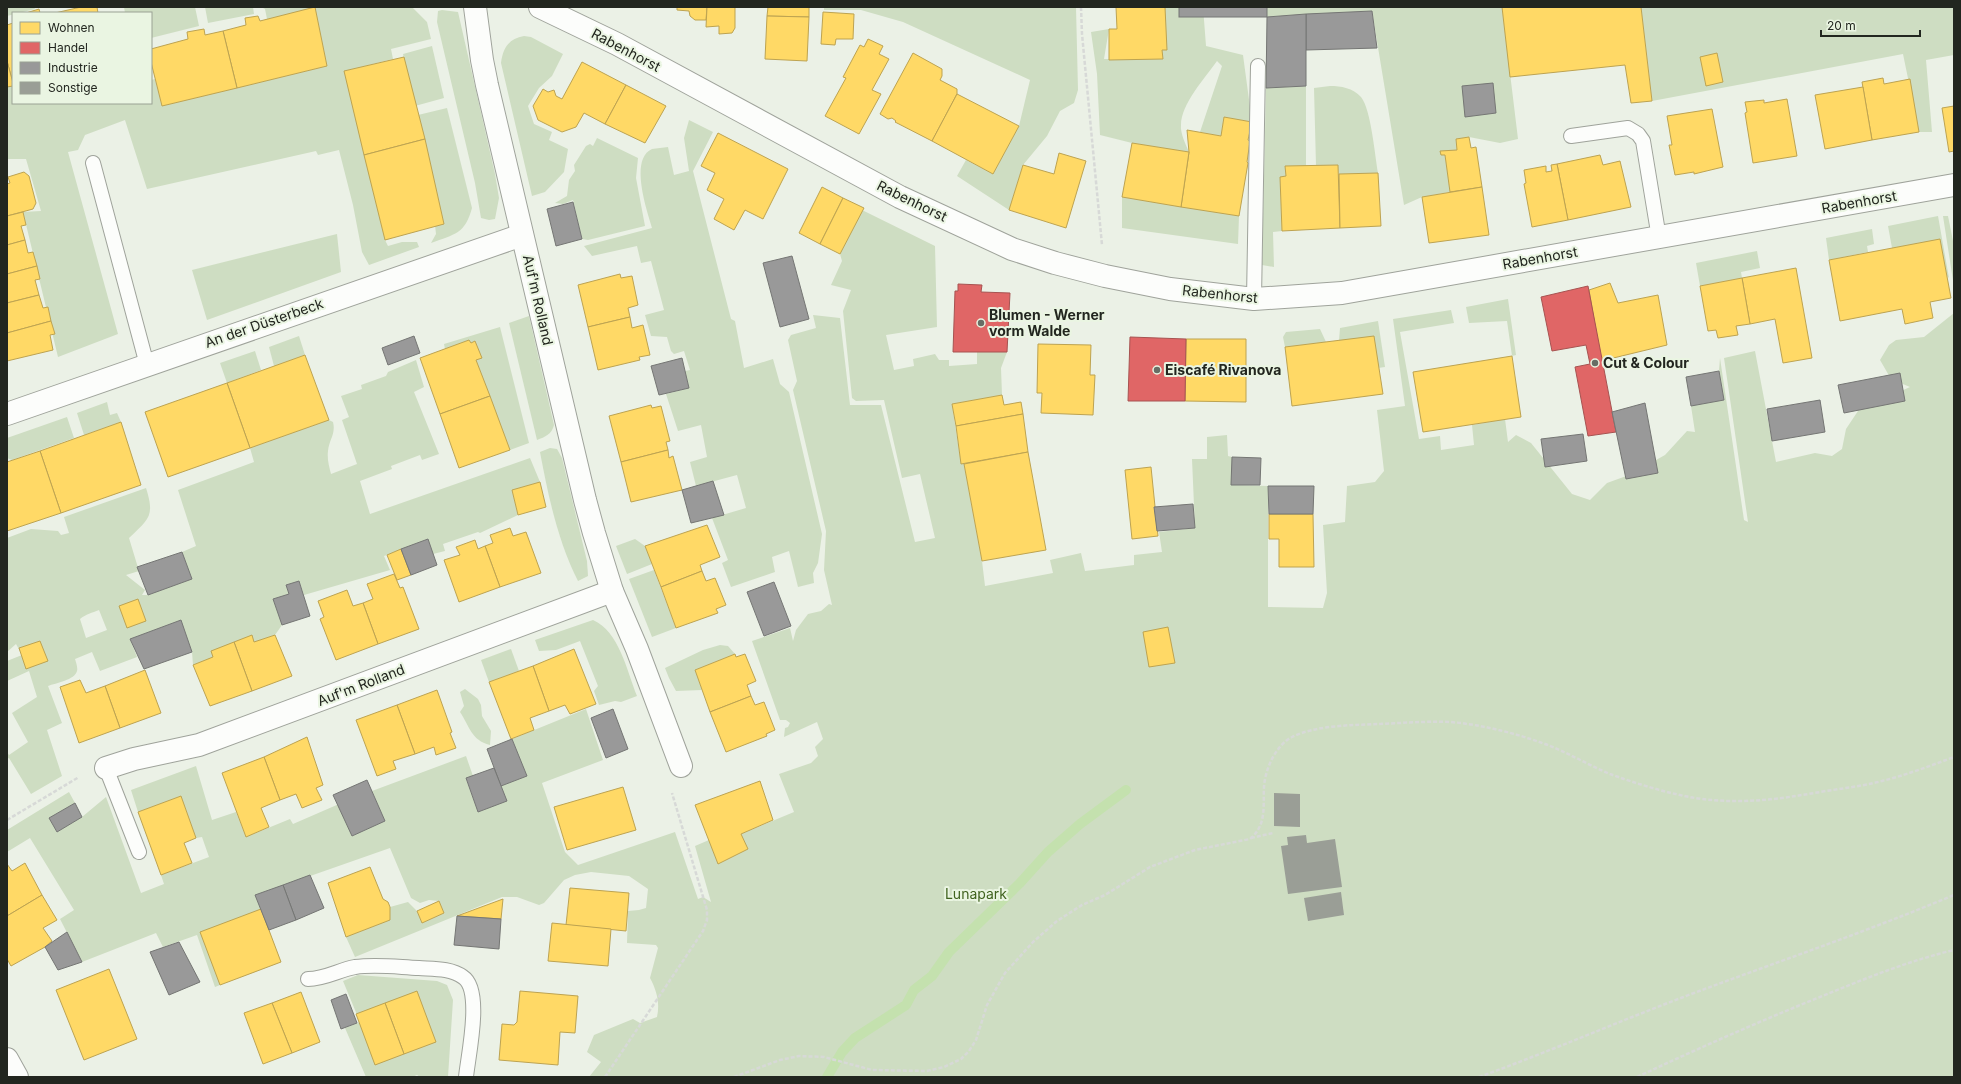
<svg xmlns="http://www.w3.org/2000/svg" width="1961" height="1084" viewBox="0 0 1961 1084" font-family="Inter,sans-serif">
	<rect width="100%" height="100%" fill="#ebf1e6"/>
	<g fill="#ceddc2" fill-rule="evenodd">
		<polygon points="7,7 34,7 35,9 7,16"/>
		<polygon points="124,7 195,7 199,26 151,38 151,13 125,13"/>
		<polygon points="205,7 253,7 254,14 208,23"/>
		<polygon points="261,7 412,7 427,22 431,39 391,49 393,59 345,71 385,240 388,246 402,242 417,242 419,247 369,265 362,252 353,205 339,150 318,155 316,151 147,189 125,120 85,135 78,150 68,152 118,334 58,357 23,212 41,211 26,159 7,159 7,87 13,85 13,103 151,103 151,80 155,79 162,106 327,66 315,8 267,19 265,9"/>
		<polygon points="824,7 1076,7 1078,90 1074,103 1060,111 1047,136 1023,165 1009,210 957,176 966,160 993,174 1019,126 1030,80 903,22 861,10 824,10"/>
		<path d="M1165 7H1203L1206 46 1243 55 1252 122 1224 117 1221 136 1200 132 1222 66 1217 61C1205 78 1181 104 1181 125 1180 133 1186 145 1189 152L1132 143 1100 135 1097 74 1091 32 1109 29 1104 59H1157L1162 50Z"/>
		<polygon points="1266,7 1502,7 1518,139 1500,143 1469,137 1456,139 1457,150 1445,155 1450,192 1422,197 1404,205 1372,11 1267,17"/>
		<polygon points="1641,7 1954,7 1954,55 1926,60 1932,132 1919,132 1903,54 1652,101"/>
		<polygon points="442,10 458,12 495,174 499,198 495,219 489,220 481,218 475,183 437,22 438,11"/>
		<path d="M524 36 531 37 563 54 552 76 539 88 528 106 534 124 552 132 549 140 568 149 564 172 545 192 532 196 501 63C503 47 509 39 524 36Z"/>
		<polygon points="432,46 444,98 415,106 403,54"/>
		<polygon points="1306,86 1306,166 1286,176 1280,178 1282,231 1273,232 1274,267 1262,265 1266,88"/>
		<path d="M1330 86C1341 86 1353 88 1361 97 1371 109 1375 156 1378 173L1339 174 1337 165 1316 166 1314 88Z"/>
		<path d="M447 108 472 208C465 234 455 234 431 243L436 234 435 225 444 224 418 115Z"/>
		<path d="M689 120 713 132 693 171 731 319 735 321 744 368 773 359 780 384 789 392 822 534 818 563 813 573 814 583 798 587 789 551 772 557 775 572 731 587 722 563 728 560 712 518 746 508 737 475 696 486 690 462 707 457 701 425 678 431 666 394 689 388 685 371 690 370 684 351 674 354 671 351 667 337 651 336 645 315 664 310 651 261 641 263 637 246 592 256 584 246 652 228C647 211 629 159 652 149 657 148 663 148 668 147L674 175 689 171 684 138Z"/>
		<polygon points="597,138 638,158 636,178 645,226 588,240 582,239 573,200 563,204 555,203 567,196 569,180 575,171 574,165 586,146 590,144 593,146"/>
		<polygon points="1122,197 1239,216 1238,244 1122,228"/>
		<path d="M862 210 935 246 937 327 886 335 894 370 914 366 913 359 935 354 939 360H949V366L977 364V352H1007L1001 368 1002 395 952 404 961 463 964 464 982 561 985 586 1053 573 1050 560 1081 553 1085 571 1134 565V555L1162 552 1159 532 1195 528 1192 459H1207V437L1227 435 1228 456 1232 457V485L1268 486V607L1323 608 1327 593 1323 525 1345 522 1347 486 1375 482 1384 471 1377 410 1405 406 1393 319 1451 310 1454 323 1400 332 1419 439 1440 436 1441 450 1474 445 1472 425 1505 419 1508 442 1516 435 1531 443 1572 494 1590 500 1607 483 1629 475 1665 455 1687 431 1695 432 1691 406 1724 400 1719 371 1720 358 1744 520 1748 522 1724 358 1755 351 1776 462 1815 453 1832 456 1842 449 1846 429 1870 393 1899 392 1910 387 1891 379 1880 360 1889 345 1896 340 1924 337 1954 313V1077H589L601 1062 587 1052 594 1035 633 1019 640 1023 657 1017C660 1003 657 991 650 978L658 948 656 945 627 943 628 911 639 910 646 908 648 889 629 876 591 872 575 875 564 880 544 903 539 905 517 897H502L355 957 346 937 390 920V907L408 902 417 911 422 923 444 913 439 901 429 900 420 903 411 898 390 848 256 895 261 909 220 985 215 987 197 935 163 947 156 933 82 962 60 919 74 910 30 838 7 852V830L69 792 75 803 49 818 57 832 82 817 106 797 141 893 164 884 161 875 209 857 202 837 196 838 181 796 138 812 131 790 196 766 212 820 236 812 246 837 290 819 293 824 339 804 352 836 385 821 372 791 466 756 473 776 466 779 478 812 506 801 501 786 527 776 512 739 586 709 603 760 542 783 565 852 578 865 675 832 698 899 703 897 711 902 695 846 709 840 718 864 748 849 741 834 794 812 779 774 811 763 818 756 815 747 823 739 817 722 784 737 785 728 788 727 790 723 786 720H780L752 641 790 628 793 641 796 630 808 614 821 611 829 604 832 605 824 570 826 531 793 390 797 381 788 340 791 335 816 328 813 315 840 318 850 405H881L915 542 935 538 920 474 902 478 884 400 856 401 852 398 843 311 851 290 831 285 842 261 840 254Z"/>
		<polygon points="1938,216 1949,278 1947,276 1940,240 1892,248 1888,226"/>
		<polygon points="1943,216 1948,216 1954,246 1954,287"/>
		<polygon points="1872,229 1874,244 1867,246 1868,252 1829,260 1826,238"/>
		<polygon points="337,234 341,272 207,320 192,270"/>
		<polygon points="1757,251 1760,268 1741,272 1742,278 1700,286 1696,263"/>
		<polygon points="1508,299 1516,355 1512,356 1507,321 1469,323 1466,307"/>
		<path d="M529 316 554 425C552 434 545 437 537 440L509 323Z"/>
		<polygon points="1378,321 1385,367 1378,368 1339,341 1340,328"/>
		<polygon points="500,327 529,443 510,450 476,360 481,357 475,341 471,343 469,340 445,349 444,344"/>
		<polygon points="1320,329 1326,342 1285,347 1283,337 1286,332"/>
		<polygon points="299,336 305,355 274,366 269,347"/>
		<polygon points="255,351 261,370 227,383 220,363"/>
		<path d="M416 360 424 387 414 392 439 454 422 460 420 455 391 466 392 469 360 481 370 514 530 458 540 482 512 490 518 515 480 533 478 532 443 544 445 551 433 554 428 539 384 556 390 570 304 595 299 581 286 585 289 594 273 599 282 625 275 635 193 665 192 652 181 620 130 639 137 657 100 671 92 652 75 659C76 662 78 668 77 671 75 680 56 683 48 686L62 723 47 730 62 776 31 794 9 758 7 759V752L9 755 28 742 12 713 37 697 29 671 7 681V661L22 655 16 644 7 652V538L31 529 58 531 61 535 69 533 64 517 146 488C155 516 149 519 129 538L139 571 126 575 145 590 142 595H148L192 579 182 552 196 546 178 490 254 462 250 448 329 420 333 422C336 434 329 440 328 451 327 459 329 466 331 474L357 464 342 420 349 417 341 396 362 389 361 385 386 376 388 372ZM99 610 107 630 86 638 80 619C86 614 92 613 99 610Z"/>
		<polygon points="107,402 110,415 117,413 121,422 84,435 77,413"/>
		<polygon points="67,417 74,438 12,460 7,458 7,438"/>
		<path d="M550 448 557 449 562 458 587 561 588 576 578 581C558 542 548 495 540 452Z"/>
		<polygon points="635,539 645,546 652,564 627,574 616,546"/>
		<polygon points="654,570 676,628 652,637 629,579"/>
		<path d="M593 620C619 631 627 671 637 696L621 702 615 701 599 705 594 691 598 686 580 641 556 650 539 651 535 640Z"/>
		<polygon points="720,645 728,646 735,654 695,670 702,690 676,691 669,678 665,668 703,650"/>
		<polygon points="511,649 519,671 489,682 481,660"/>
		<path d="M465 689 478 699 481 705 482 716 491 731 490 745C471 740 470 727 460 712L464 706 460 692Z"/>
		<polygon points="358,975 437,981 447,985 453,1000 448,1077 420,1077 417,1075 412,1077 366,1077 345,1028 360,1022 343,981"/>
	</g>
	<g fill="#ffd966" stroke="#bda351">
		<polygon points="81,7 97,7 98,13 55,13"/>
		<polygon points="315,7 327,66 237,88 223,31 246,25 245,18 258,16 260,21"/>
		<polygon points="677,7 707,7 706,20 695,20 690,16 689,11 677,10"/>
		<polygon points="707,7 735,7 735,28 732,33 719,34 719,26 706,27"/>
		<polygon points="768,7 809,7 809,17 767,16"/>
		<polygon points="1116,7 1165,7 1167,50 1162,50 1163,59 1109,60 1109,29 1117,29"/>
		<polygon points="1502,7 1641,7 1652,101 1631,103 1625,65 1510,77"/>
		<polygon points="39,9 40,13 26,13"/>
		<polygon points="823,12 854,14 853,39 836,39 835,45 821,44"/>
		<polygon points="767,16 809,17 807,61 765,59"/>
		<polygon points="13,23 13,83 7,61 7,25"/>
		<polygon points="204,29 205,35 223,31 237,88 162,106 151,62 151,49 188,39 187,32"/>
		<polygon points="868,39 883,46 879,54 889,59 872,90 881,94 859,134 825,116 846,78 843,77 860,45 864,47"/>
		<polygon points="913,53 942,69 942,76 940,80 957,89 957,94 932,141 895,122 896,121 892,118 888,119 880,114"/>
		<polygon points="1717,53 1723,82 1706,86 1700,57"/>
		<polygon points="404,57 425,139 364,155 344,71"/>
		<polygon points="7,61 13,83 13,86 7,87"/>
		<polygon points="582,62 626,85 605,124 584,113 576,127 562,132 538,120 533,106 543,89 548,92 554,90 556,96 562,99"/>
		<polygon points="1883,78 1884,84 1910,79 1919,132 1872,140 1862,82"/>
		<polygon points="626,85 666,106 645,143 605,124"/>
		<polygon points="1863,87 1872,140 1825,149 1815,95"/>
		<polygon points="957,94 1019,126 993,174 932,141"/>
		<polygon points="1787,99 1797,156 1753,163 1745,113 1747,112 1745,102 1764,100 1764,103"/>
		<polygon points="1954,106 1954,151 1949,152 1942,108"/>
		<polygon points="1712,109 1723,167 1694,174 1694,172 1675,175 1669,145 1672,145 1667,116"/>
		<polygon points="1224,117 1252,122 1248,140 1250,141 1247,162 1248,163 1239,216 1181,207 1189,152 1187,130 1221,136"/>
		<polygon points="718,133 788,169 763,219 745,210 734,230 714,219 724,199 707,190 715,173 701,166"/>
		<polygon points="1469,137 1471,148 1476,147 1482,187 1450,192 1445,155 1441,155 1440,151 1457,150 1456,139"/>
		<polygon points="425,139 444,224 385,240 364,155"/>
		<polygon points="1132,143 1189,152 1181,207 1122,197"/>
		<polygon points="1059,153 1086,161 1066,228 1009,210 1023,165 1054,174"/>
		<polygon points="1600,155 1603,165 1620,161 1631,207 1568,220 1557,164"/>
		<polygon points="1557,164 1568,220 1532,227 1524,184 1526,183 1524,170 1546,166 1546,172 1552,171 1551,165"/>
		<polygon points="1338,165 1340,228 1282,231 1280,177 1286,176 1285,166"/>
		<polygon points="24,172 29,176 36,203 33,209 7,216 7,184 10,183 8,177"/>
		<polygon points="1378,173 1381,226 1340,228 1339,174"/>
		<polygon points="822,187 843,198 820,244 799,233"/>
		<polygon points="1482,187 1489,235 1429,243 1422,197"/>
		<polygon points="843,198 864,208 840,254 820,244"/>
		<polygon points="23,212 26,225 21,226 25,240 7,245 7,216"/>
		<polygon points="1940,239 1951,298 1930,302 1933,318 1905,324 1902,309 1840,321 1829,260"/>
		<polygon points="25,240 28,253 33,252 37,266 7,274 7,245"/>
		<polygon points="37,266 40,279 35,280 39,295 7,303 7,274"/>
		<polygon points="1796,268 1812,358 1783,363 1775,319 1750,324 1742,278"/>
		<polygon points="620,274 621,278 632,276 638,305 628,308 630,317 588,327 578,285"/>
		<polygon points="1742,278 1750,324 1736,326 1738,335 1718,338 1716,330 1708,331 1700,286"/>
		<polygon points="1610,283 1618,303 1658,295 1667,345 1601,361 1589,290"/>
		<polygon points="39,295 43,308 48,307 51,321 7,333 7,303"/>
		<polygon points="630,317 632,328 643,325 650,355 639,357 640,360 598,370 588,327"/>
		<polygon points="51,321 55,334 50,335 53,350 7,361 7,333"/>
		<polygon points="1374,336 1383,394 1292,406 1285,347"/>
		<polygon points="1186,339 1246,339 1246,402 1185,401"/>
		<polygon points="469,340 471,343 475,341 482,358 476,360 490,396 440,414 420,358"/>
		<polygon points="1038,344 1091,345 1090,375 1095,375 1093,415 1041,413 1042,393 1037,393"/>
		<polygon points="305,355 329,420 250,448 227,383"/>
		<polygon points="1512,356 1521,417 1423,432 1413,372"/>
		<polygon points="227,383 250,448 168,477 145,412"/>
		<polygon points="1002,395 1004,405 1021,402 1023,414 956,426 952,404"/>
		<polygon points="490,396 510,450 459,468 440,414"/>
		<polygon points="651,405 652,408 661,406 670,441 666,442 668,450 621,462 609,416"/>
		<polygon points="1023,414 1028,452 961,464 956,426"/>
		<polygon points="121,422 141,485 61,513 40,451"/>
		<polygon points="668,450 669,458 673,456 682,490 631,502 621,462"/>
		<polygon points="40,451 61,513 7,531 7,462"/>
		<polygon points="1028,452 1046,550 982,561 964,464"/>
		<polygon points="1151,467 1158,536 1132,539 1125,470"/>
		<polygon points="540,482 546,507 518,515 512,490"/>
		<polygon points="1269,514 1313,514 1314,567 1279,567 1279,539 1269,539"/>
		<polygon points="707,525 720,557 700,565 702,571 661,587 645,546"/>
		<polygon points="510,528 513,536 526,532 541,573 500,587 485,546 493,543 490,535"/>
		<polygon points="475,540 478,549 485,546 500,587 459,602 444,560 460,555 456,547"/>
		<polygon points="401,549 411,575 397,580 387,555"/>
		<polygon points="702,571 706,581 715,578 726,605 716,609 718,613 676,628 661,587"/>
		<polygon points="394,574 400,588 403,587 419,629 378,644 363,603 373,599 367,584"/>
		<polygon points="347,590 353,606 363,603 378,644 336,660 320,619 324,617 318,601"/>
		<polygon points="138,599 146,621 127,628 119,606"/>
		<polygon points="1168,627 1175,663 1149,667 1143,632"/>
		<polygon points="252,635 254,642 275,635 292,676 252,691 234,642"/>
		<polygon points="40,641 48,661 26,669 19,648"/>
		<polygon points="234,642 252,691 210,706 193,665 213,657 211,651"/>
		<polygon points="574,649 596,704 570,714 565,705 549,711 533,666"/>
		<polygon points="735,654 736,657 745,654 756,681 747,685 751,696 710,712 695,670"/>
		<polygon points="533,666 549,711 530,718 534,730 511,739 489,682"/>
		<polygon points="145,670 161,713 120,728 105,686"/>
		<polygon points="80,680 86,693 105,686 120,728 79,743 60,687"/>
		<polygon points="437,690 452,732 450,733 456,748 436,755 434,747 415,754 397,705"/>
		<polygon points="751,696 755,705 764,702 775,730 766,734 767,736 726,752 710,712"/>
		<polygon points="397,705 415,754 393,761 396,769 377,776 356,720"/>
		<polygon points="307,737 323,785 316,788 322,800 302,808 296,794 280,800 264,757"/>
		<polygon points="264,757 280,800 261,808 269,827 246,837 222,773"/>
		<polygon points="760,781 773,820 741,834 748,849 718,864 695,805"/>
		<polygon points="623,787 636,830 567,850 554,807"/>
		<polygon points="181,796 196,838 184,843 192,863 161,875 138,812"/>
		<polygon points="25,863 42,895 7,916 7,864 12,871"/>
		<polygon points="370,867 383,899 388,902 390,907 390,920 346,937 328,883"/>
		<polygon points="570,888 629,893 626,931 566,925"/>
		<polygon points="42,895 57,920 43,928 52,941 45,947 11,966 7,959 7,916"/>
		<polygon points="503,899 501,919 457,916"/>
		<polygon points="439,901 444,913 422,923 417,911"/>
		<polygon points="261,909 281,962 220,985 200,932"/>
		<polygon points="552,923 611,929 608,966 548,961"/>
		<polygon points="109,969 137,1039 84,1060 56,990"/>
		<polygon points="417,991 436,1042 404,1054 385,1003"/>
		<polygon points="520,991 578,996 575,1033 560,1032 558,1065 499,1060 502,1024 514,1025 517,1022"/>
		<polygon points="301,992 320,1042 292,1053 272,1003"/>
		<polygon points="272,1003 292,1053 263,1064 244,1013"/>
		<polygon points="385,1003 404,1054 375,1065 356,1014"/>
	</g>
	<g fill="#e06666" stroke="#a75351">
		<polygon points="958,284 982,285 981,292 1010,293 1007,352 953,352 955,291 958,291"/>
		<polygon points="1588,286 1616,432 1588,436 1575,367 1590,364 1586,345 1552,351 1541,297"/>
		<polygon points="1130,337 1186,339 1185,401 1128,401"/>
	</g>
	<g fill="#999" stroke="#757674">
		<rect x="1179" y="7" width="88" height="10"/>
		<polygon points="1372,11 1377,48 1306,50 1306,14"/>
		<polygon points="1306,14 1306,86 1266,88 1267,17"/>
		<polygon points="1493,83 1496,113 1465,117 1462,86"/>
		<polygon points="573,202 582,239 556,246 547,209"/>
		<polygon points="792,256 809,319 780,327 763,263"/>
		<polygon points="414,336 420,353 388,365 382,348"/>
		<polygon points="682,358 689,388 659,395 651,366"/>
		<polygon points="1719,371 1724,400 1691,406 1686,377"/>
		<polygon points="1900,373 1905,401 1844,413 1838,385"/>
		<polygon points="1820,400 1825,432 1772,441 1767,409"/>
		<polygon points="1645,403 1658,473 1626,479 1612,412"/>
		<polygon points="1583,434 1587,461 1545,467 1541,439"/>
		<polygon points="1232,457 1261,458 1260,485 1231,485"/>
		<polygon points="713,481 724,515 691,523 682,490"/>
		<polygon points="1268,486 1314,486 1313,514 1269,514"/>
		<polygon points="1193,504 1195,528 1157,531 1154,507"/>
		<polygon points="428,539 437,565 411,575 401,549"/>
		<polygon points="182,552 192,579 148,595 137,567"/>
		<polygon points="299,581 310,616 282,625 273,599 289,594 286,585"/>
		<polygon points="774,582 791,626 764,636 747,592"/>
		<polygon points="181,620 192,652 144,669 130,639"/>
		<polygon points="613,709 628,749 606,758 591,718"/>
		<polygon points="512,739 527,776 501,786 487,749"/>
		<polygon points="494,768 507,801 478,812 466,778"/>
		<polygon points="367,780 385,821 352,836 333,795"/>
		<polygon points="75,803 82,817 57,832 49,818"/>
		<polygon points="310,875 324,908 296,920 283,885"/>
		<polygon points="283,885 296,920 269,930 255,895"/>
		<polygon points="457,916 501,919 499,949 454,945"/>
		<polygon points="67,932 82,962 58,970 45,947"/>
		<polygon points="179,942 200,982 169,995 150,952"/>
		<polygon points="346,994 357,1023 341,1029 331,1000"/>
	</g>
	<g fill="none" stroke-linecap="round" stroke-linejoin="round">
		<polyline stroke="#c4e1ae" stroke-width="10" points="827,1077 842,1052 855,1038 906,1005 914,990 932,976 949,952 1020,883 1048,852 1080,824 1126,790"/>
	</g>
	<g fill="#9a9e96">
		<polygon points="1274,793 1300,794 1300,827 1274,826"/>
		<polygon points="1306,835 1307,843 1335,839 1342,887 1288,894 1281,846 1288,845 1287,837"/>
		<polygon points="1341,892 1344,915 1308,921 1304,898"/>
	</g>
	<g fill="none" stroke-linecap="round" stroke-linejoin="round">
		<defs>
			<g id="service">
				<polyline points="1571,136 1628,128 1638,134 1643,141 1659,238"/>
				<polyline points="93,163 147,365"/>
				<polyline points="1254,299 1258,66"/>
				<polyline points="106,768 139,852"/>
				<path d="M308 979C325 979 339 970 355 967 376 964 397 967 419 968 433 969 451 968 463 977 483 990 468 1056 466 1077"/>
			</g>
			<g id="minor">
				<polyline points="475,7 482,60 487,85 585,500 594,533 612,591 637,649 681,766"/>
				<polyline points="540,7 617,44 900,197 1012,249 1055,263 1105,276 1170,289 1254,299 1342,293 1954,185"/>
				<polyline points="7,414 522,235"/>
				<polyline points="106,768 134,759 199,745 612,591"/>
			</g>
			<polyline id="tertiary" points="7,1059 17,1077"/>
		</defs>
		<use href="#service" stroke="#9fa39b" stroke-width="16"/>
		<use href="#minor" stroke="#9fa39b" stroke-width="24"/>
		<use href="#tertiary" stroke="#9fa39b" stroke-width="24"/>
		<g stroke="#d7d9d7" stroke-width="2.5" stroke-dasharray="4 2" stroke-linecap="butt">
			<polyline points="1081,7 1082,34 1102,245"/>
			<polyline points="7,820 79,777"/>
			<polyline points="1251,838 1273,833"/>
			<polyline points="605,1077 703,931 707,920 707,910 704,900 672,793"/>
			<path d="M734 1077 780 1060 799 1056 824 1057 872 1070 927 1071 944 1067 961 1059 969 1051 976 1040 987 1005 1005 973 1033 942 1057 921 1082 905 1105 895 1150 867 1195 850 1250 839C1267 825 1263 806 1264 787 1265 769 1276 745 1292 737 1316 725 1354 725 1379 724 1403 723 1427 721 1451 722 1483 725 1515 733 1545 744 1567 752 1588 765 1610 774 1634 783 1670 794 1695 798 1742 805 1780 799 1826 791 1845 788 1863 786 1882 781 1906 775 1930 766 1954 757"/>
			<path d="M1479 1077C1551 1051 1622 1020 1694 993 1780 961 1868 931 1954 895"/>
			<path d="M1637 1077C1697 1049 1758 1022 1820 997 1864 979 1908 961 1954 950"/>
		</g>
		<use href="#service" stroke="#fcfdfb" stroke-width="14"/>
		<use href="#minor" stroke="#fcfdfb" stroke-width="22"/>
		<use href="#tertiary" stroke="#fcfdfb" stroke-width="22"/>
	</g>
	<g fill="#686d65" stroke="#eaf5e2" stroke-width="1.5">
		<circle cx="981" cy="323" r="4"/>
		<circle cx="1595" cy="363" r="4"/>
		<circle cx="1157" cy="370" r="4"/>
	</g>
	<g text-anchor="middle" stroke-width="4" stroke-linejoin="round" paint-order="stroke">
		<g font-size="14" fill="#22261f" stroke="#eaf5e2">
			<text transform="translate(626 50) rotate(28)" y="5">Rabenhorst</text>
			<text transform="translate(912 201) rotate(26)" y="5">Rabenhorst</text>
			<text transform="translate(1859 202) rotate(-10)" y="5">Rabenhorst</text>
			<text transform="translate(1540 258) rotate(-10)" y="5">Rabenhorst</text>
			<text transform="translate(1220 294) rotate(6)" y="5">Rabenhorst</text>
			<text transform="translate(538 300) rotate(77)" y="5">Auf'm Rolland</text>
			<text transform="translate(264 323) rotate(-19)" y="5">An der Düsterbeck</text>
			<text transform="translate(361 685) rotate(-21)" y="5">Auf'm Rolland</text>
		</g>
		<g font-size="14" font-weight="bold" fill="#22261f" stroke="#eaf5e2" text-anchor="start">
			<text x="989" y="320">Blumen - Werner<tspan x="989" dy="16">vorm Walde</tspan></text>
			<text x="1603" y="368">Cut &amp; Colour</text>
			<text x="1165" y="375">Eiscafé Rivanova</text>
		</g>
		<g font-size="14" fill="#40631f" stroke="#eaf5e2">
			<text x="976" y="899">Lunapark</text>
		</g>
	</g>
	<rect width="1961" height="1084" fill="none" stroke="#22261f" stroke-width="16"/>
	<rect x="12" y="12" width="140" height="92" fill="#eaf5e2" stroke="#9aa294"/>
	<rect x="20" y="22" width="20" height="12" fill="#ffd966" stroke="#9aa294"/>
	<text x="48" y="32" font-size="12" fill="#22261f">Wohnen</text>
	<rect x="20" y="42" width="20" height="12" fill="#e06666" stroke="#9aa294"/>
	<text x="48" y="52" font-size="12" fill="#22261f">Handel</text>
	<rect x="20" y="62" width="20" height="12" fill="#999999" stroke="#9aa294"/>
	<text x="48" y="72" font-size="12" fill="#22261f">Industrie</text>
	<rect x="20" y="82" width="20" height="12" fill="#9a9e96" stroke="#9aa294"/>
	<text x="48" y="92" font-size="12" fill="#22261f">Sonstige</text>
	<path d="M1821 30v6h99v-6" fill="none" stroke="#22261f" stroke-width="2"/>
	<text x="1827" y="30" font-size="12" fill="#22261f" stroke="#eaf5e2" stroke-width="3" paint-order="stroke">20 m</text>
</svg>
